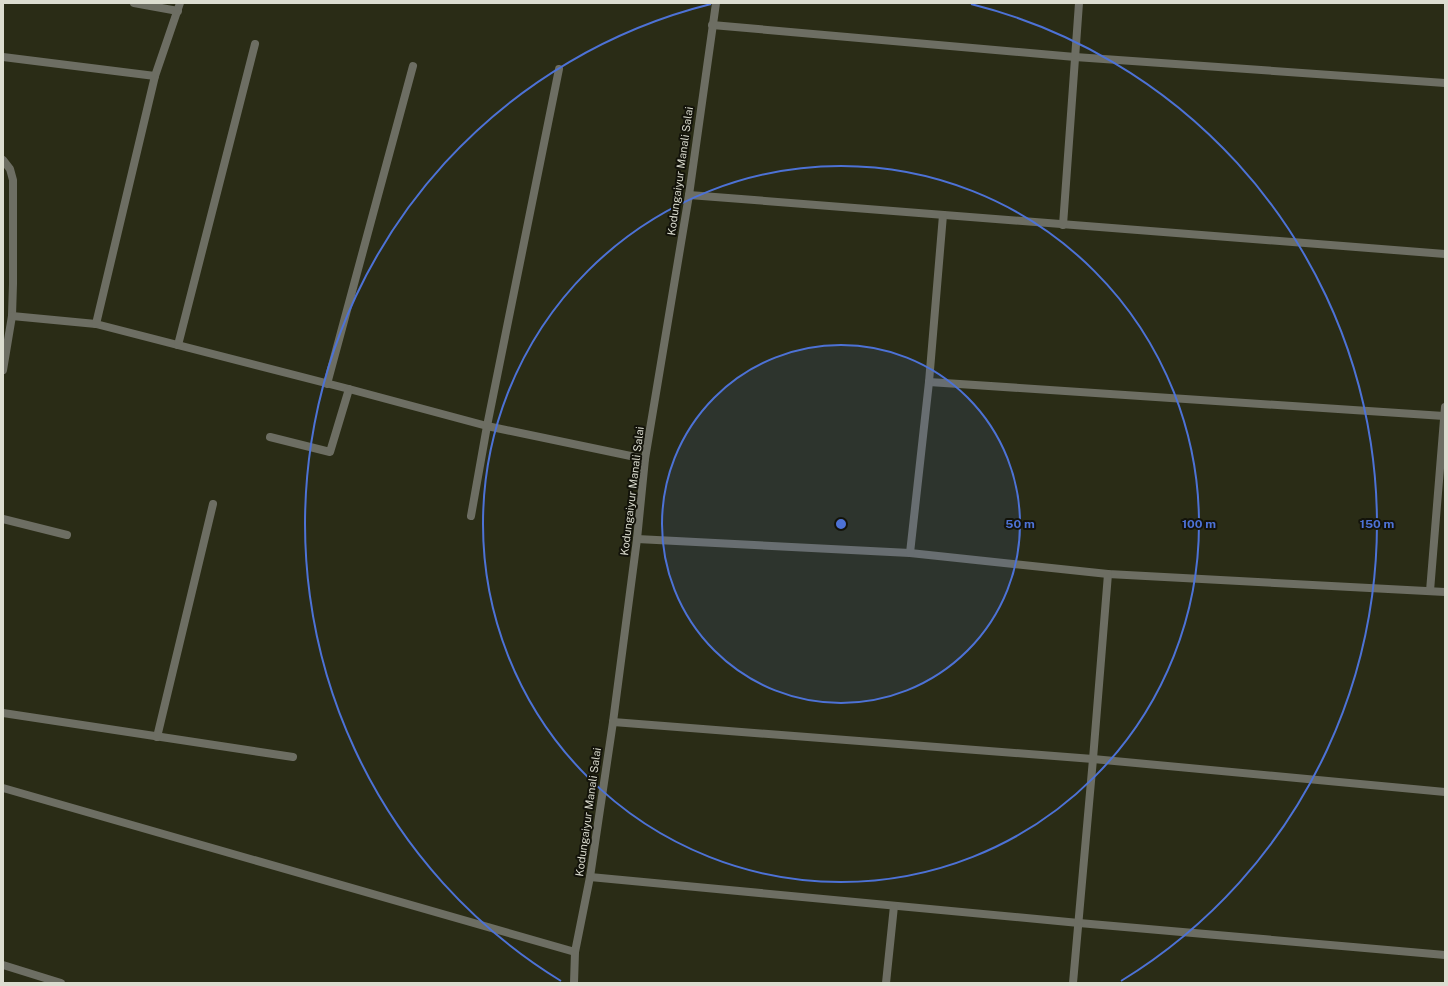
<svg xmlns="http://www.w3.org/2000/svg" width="1448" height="986" viewBox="0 0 1448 986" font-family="'Public Sans',sans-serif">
	<rect width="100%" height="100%" fill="#2a2c16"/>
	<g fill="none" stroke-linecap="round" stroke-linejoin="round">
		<g stroke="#6d6e63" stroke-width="8">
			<polyline points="134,3 178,11"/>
			<polyline points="712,25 1075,57 1445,83"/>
			<polyline points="3,57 155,76"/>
			<polyline points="3,160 10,169 13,180 13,284 12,316 3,370"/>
			<polyline points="689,195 1445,254"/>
			<polyline points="1063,225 1079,3"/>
			<polyline points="12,316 96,324 349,389 487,426 645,459"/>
			<polyline points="96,324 155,76 180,3"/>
			<polyline points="178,345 255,44"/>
			<polyline points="929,382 1444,416"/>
			<polyline points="327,384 413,66"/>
			<polyline points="270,437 330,452 349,389"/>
			<polyline points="471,516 487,426 559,69"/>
			<polyline points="3,519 67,535"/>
			<polyline points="637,539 910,553 1108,574 1445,592"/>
			<polyline points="910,553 929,382 943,215"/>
			<polyline points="1430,591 1445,407"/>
			<polyline points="3,713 293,757"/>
			<polyline points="613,722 1093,759 1445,792"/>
			<polyline points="157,737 213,504"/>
			<polyline points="3,788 575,952"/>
			<polyline points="590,877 1079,923 1445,955"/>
			<polyline points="3,965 61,983"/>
			<polyline points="886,983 894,906"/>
			<polyline points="1073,983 1093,759 1108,574"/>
		</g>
		<polyline stroke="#6d6e63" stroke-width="8" points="574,983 575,952 590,877 613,722 637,539 645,459 689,195 716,3"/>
	</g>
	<circle cx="841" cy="524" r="179" fill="#4d72d6" fill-opacity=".12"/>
	<g fill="none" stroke="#4d72d6" stroke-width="2">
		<circle cx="841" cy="524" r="179"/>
		<circle cx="841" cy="524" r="358"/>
		<path d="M561 981A536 536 0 0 1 711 4M971 4A536 536 0 0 1 1121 981"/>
	</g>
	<g text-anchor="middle" stroke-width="4" stroke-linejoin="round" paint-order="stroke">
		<g font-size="11" fill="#dcddd0" stroke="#13130a">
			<text transform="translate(680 171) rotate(-82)" y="4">Kodungaiyur Manali Salai</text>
			<text transform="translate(632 491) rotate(-83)" y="4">Kodungaiyur Manali Salai</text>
			<text transform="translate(588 812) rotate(-82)" y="4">Kodungaiyur Manali Salai</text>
		</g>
	</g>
	<circle cx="841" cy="524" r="6" fill="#4d72d6" stroke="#13130a" stroke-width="2"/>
	<g font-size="12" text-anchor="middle" font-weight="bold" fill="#4d72d6" stroke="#13130a" stroke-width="4" stroke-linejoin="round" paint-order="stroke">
		<text x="1020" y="528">50 m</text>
		<text x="1199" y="528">100 m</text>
		<text x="1377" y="528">150 m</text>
	</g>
	<rect width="1448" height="986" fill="none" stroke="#dcddd0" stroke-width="8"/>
</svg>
